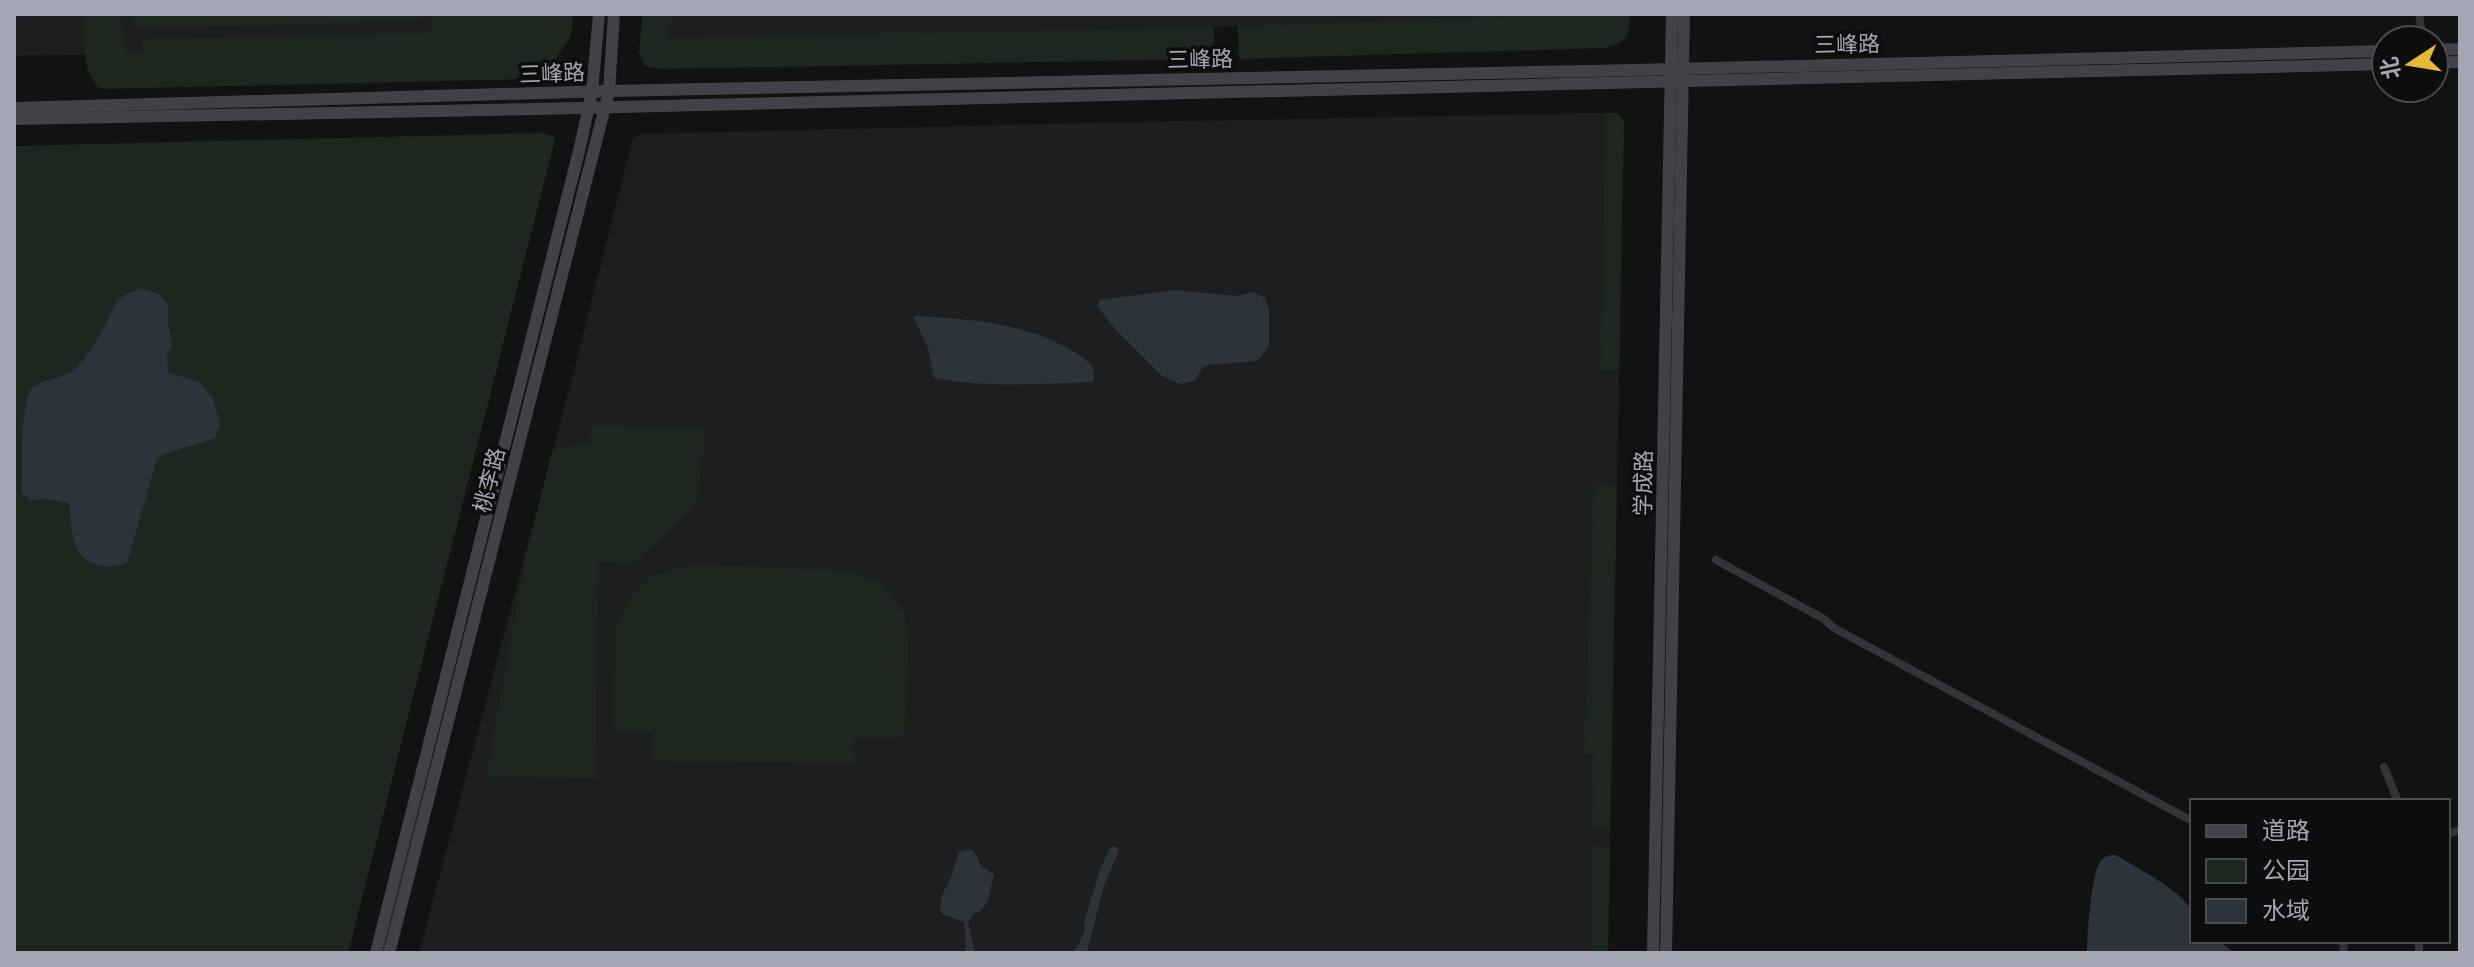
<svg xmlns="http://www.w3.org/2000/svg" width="2474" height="967" viewBox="0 0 2474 967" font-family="'Titillium Web','Noto Sans SC',sans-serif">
	<rect width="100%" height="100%" fill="#121213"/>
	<g fill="#1e1e20">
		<polygon points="14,14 573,14 571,36 566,43 14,56"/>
		<polygon points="672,14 1557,14 1214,27 668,37"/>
		<polygon points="1606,113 1616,113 1624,121 1608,953 419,953 576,363 632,141 636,137 644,134 1084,123"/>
	</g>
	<g fill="#1e2620">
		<path d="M85 14H121C121 30 125 40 128 53H142V39L433 32V14H573L571 36 547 72 539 77 529 79 102 89C80 75 85 37 85 14Z"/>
		<polygon points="132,14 423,14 414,21 141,29 134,25"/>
		<polygon points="642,14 672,14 669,37 1214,27 1214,59 660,69 645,66 639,54"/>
		<path d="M1557 14H1630C1630 36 1626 43 1604 48L1239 59 1238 26Z"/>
		<polygon points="1606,113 1616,113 1624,121 1619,370 1600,371"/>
		<polygon points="543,133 551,135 555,139 553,148 348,953 14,953 14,146"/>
		<polygon points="591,425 696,426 706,429 697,500 687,514 634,564 599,562 595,779 486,776 526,556 552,451 576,444 590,443"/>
		<polygon points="1594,481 1617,487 1610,829 1592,830 1593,755 1584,754"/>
		<polygon points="694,564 847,570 880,582 902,609 909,632 905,735 899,738 854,738 855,764 653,761 653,733 614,732 615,627 631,595 652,575"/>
		<polygon points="1592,846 1610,848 1608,953 1591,953"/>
	</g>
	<g fill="#2c333b">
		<path d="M142 289 159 294 168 304V323L172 345 167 357 169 373 200 382 213 399 220 424 216 437C198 447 174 447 157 459L127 563C116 567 106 568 95 564 68 554 73 526 69 503L47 499 29 500 22 493C22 466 20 417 29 393 35 379 60 380 72 371 85 361 96 340 105 326 111 314 112 303 125 295 129 292 137 291 142 289Z"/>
		<polygon points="1175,290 1237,296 1254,292 1265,298 1269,309 1269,345 1258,361 1209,365 1202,368 1195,381 1181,384 1172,381 1161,375 1116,330 1097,306 1100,300"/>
		<path d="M913 316C971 319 1025 322 1076 353 1087 360 1097 367 1093 382 1040 384 987 388 934 378L928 348Z"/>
		<polygon points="1116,846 1119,850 1103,889 1087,952 1072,953 1078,945 1084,932 1085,919 1100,870 1110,848"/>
		<path d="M969 849 974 851 982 867 994 874 988 900 981 911 974 913 968 922 975 953H963L966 947 964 922 942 914C937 898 945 891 951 877 954 869 956 861 959 852Z"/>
		<path d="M2111 855H2116C2134 866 2182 891 2190 909 2194 918 2192 931 2192 941H2220L2234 953H2087C2087 935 2091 876 2100 862 2103 857 2106 857 2111 855Z"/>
	</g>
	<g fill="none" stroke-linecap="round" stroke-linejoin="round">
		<g stroke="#333338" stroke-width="8">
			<polyline points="2419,14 2423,40"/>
			<polyline points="1716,560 1824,619 1834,628 2192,821"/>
			<polyline points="2384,767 2398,801"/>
			<polyline points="2448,834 2460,830"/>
			<polyline points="2343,941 2344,953"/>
			<polyline points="2419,941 2419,953"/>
		</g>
		<g stroke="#414248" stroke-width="12">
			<polyline points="2434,50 2460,49"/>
			<polyline points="2434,63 2460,62"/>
			<polyline points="14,108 609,91 1635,70 2386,51"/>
			<polyline points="14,119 536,109 2386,64"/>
			<polyline points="376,953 580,147 592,92 599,14"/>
			<polyline points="389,953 609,91 614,14"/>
			<polyline points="1653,953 1672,14"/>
			<polyline points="1666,953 1684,14"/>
		</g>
	</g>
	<g text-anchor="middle" stroke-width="7" stroke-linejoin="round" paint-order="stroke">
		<g font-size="22" fill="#a4a7b3" stroke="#0d0d0e">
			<text transform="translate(1847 44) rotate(-1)" y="8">三峰路</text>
			<text transform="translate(1200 59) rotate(-1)" y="8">三峰路</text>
			<text transform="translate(552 73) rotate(-2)" y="8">三峰路</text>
			<text transform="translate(489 480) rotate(-76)" y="8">桃李路</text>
			<text transform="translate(1643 483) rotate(-89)" y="8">学成路</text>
		</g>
	</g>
	<rect width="2474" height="967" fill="none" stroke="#a4a7b3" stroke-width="32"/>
	<rect x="2190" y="799" width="260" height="144" fill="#0d0d0e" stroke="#494b50" stroke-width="2"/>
	<rect x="2206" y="825" width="40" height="12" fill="#414248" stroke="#494b50" stroke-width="2"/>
	<text x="2262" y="839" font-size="24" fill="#a4a7b3">道路</text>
	<rect x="2206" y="859" width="40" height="24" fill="#1e2620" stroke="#494b50" stroke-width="2"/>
	<text x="2262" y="879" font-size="24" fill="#a4a7b3">公园</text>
	<rect x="2206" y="899" width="40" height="24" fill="#2c333b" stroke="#494b50" stroke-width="2"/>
	<text x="2262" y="919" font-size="24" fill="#a4a7b3">水域</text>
	<g transform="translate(2410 64) rotate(258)"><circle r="38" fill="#0d0d0e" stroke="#494b50" stroke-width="2"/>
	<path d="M0-6L14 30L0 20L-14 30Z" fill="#e6b937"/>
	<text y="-12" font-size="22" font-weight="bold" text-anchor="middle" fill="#a4a7b3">北</text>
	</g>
</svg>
